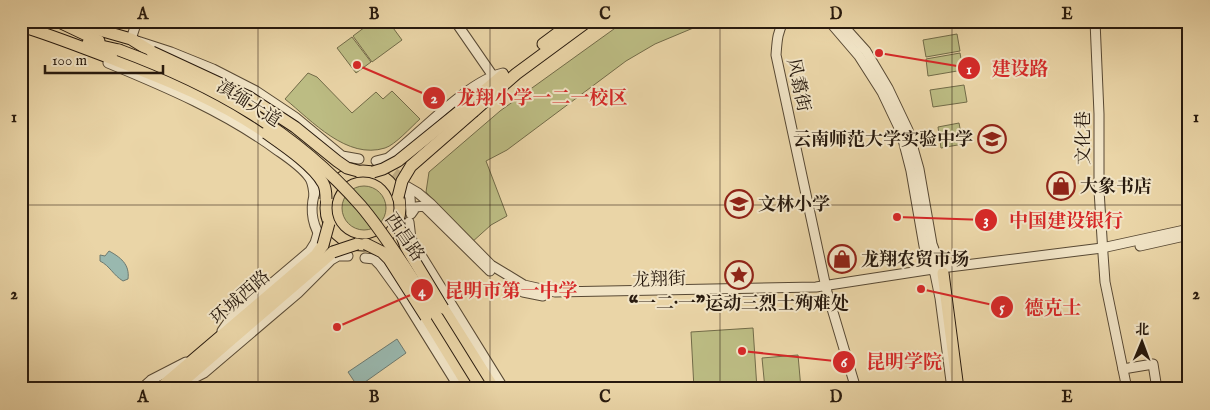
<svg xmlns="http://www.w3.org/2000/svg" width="1210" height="410" viewBox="0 0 1210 410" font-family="'IM FELL English','Noto Serif SC',serif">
	<rect width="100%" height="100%" fill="#ead5a7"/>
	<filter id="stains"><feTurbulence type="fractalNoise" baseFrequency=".004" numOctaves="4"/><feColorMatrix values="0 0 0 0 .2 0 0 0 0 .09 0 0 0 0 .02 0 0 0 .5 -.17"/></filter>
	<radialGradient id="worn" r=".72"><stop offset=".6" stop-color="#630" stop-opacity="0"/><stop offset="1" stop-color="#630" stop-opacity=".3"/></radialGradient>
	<g fill="#bcbc83" stroke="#726b48">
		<polygon points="373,21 388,21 402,40 372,62 353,36"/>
		<polygon points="625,21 710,21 655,44 626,61 507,150 486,161 507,216 491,225 471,243 426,192 429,172 500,111"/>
		<polygon points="957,34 960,51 926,57 923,40"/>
		<polygon points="352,37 371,62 356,73 337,48"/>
		<polygon points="960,53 963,70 928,76 926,59"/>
		<path d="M308 73 317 77 352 113 376 92 383 99 392 91 420 119C411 127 395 145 385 148 347 160 312 121 285 99Z"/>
		<polygon points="964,85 967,102 933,107 930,90"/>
		<polygon points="959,123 963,144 941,148 938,127"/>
		<circle cx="364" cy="208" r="22"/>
		<polygon points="753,328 757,389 694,389 691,332"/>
		<polygon points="798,355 801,389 765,389 762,358"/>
	</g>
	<g fill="#99b8af" stroke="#6c796f">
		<path d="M109 251C120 257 130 264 128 279L123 281C113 275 110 266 100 261V255L105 256Z"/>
		<polygon points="397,339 406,353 358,387 348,372"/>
	</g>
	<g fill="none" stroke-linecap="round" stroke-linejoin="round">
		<polyline stroke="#c3b088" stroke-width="9" stroke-dasharray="9 4.5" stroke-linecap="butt" points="384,164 398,175 405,185"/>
		<defs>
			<g id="minor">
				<polyline points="137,21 131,39 171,52 213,69 256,91 295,117 342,156 359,159"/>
				<polyline points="455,21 493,76"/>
				<path d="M784 21C777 32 777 43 776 55L827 292 856 389"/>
				<polyline points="829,21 859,56 882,92 901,132 911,171 924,246 935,274 940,298 952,389"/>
				<polyline points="839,21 866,51 888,88 908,130 919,169 932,244 943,273"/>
				<polyline points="1095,21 1099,114 1099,190 1103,254 1105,282 1127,389"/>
				<path d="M108 63C166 87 225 112 277 150 287 157 301 166 309 177 313 182 313 188 314 195"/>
				<path d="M376 161 388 158C419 135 467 81 503 73"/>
				<polyline points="405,185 410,197 411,213"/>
				<polyline points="406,186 418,193 431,204 491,265 524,285 555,292 816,287 933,269 1102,248 1189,229"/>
				<path d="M316 189C310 205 311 222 320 236"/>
				<polyline points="411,214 416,207 424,206 490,271"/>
				<polyline points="409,222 411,239 504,389"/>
				<polyline points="1140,246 1189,235"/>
				<polyline points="365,258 374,259 380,265 401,294 460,389"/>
				<polyline points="514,286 523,292 543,296"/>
				<polyline points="222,331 231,318 310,251 315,243 318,233"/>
				<polyline points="1123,369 1153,364 1157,389"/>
				<polyline points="188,381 204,373 298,293 331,260 338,256 348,256"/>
				<polyline points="141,389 151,380 186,362"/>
			</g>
			<g id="major">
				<polyline points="57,21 99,41"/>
				<polyline points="68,21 131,39 152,52"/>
				<path d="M21 26C54 36 86 49 118 61 170 81 220 101 266 133"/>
				<polyline points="88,43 119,50"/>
				<polyline points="543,44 574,21"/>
				<polyline points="477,97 503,75"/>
				<polyline points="474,111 516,74 588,21"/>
				<circle cx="363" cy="208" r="37"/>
				<polyline points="943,273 958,389"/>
				<polyline points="443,308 494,389"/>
				<polyline points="426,317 470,389"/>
				<polyline points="159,389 316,255 323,245"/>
				<polyline points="174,389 333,252"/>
			</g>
		</defs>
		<use href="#minor" stroke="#584934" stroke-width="11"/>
		<use href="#major" stroke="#281a0e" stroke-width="13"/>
		<use href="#minor" stroke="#f1e4c6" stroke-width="9"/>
		<use href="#major" stroke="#ead5a7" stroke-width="11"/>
		<defs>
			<g id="major-bridge">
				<path d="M119 50C213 85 294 130 361 206 378 226 393 249 407 270 433 309 457 349 482 389"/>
				<polyline points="152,52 249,97 295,127 337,161 347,168 358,171"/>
				<path d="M266 133C283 145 313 165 323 183 326 188 326 194 326 199"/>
				<polyline points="373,172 383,169 398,161 477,97"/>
				<polyline points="398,197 402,181 411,166 474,111"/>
				<polyline points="397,222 406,247 443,308"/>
				<polyline points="366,244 382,252 389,259 426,317"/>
				<polyline points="323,245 329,223"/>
				<polyline points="333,252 357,244"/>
			</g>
		</defs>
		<use href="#major-bridge" stroke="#281a0e" stroke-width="13" stroke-linecap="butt"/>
		<use href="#major-bridge" stroke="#ead5a7" stroke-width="11"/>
	</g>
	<path fill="none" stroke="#281a0e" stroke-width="1" stroke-opacity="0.55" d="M258 21V389M490 21V389M720 21V389M952 21V389M21 205H1189"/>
	<defs>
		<symbol id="school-ring" viewBox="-11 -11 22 22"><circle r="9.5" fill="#f1e4c6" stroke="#8f2418" stroke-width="1.5"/><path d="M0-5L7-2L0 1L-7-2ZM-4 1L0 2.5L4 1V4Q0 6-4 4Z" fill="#8f2418"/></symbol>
		<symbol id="shop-ring" viewBox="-11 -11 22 22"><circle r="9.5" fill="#f1e4c6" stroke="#8f2418" stroke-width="1.5"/><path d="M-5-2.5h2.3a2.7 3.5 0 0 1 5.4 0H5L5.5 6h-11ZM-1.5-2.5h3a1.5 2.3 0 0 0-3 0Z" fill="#8f2418"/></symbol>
		<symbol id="sight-ring" viewBox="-11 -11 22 22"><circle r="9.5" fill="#f1e4c6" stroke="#8f2418" stroke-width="1.5"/><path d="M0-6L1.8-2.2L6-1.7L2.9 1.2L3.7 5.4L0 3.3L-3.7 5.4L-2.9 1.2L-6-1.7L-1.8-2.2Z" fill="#8f2418"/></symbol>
	</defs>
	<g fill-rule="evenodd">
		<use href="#school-ring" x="976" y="123" width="32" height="32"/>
		<use href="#shop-ring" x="1045" y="170" width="32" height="32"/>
		<use href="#school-ring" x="723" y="188" width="32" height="32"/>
		<use href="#shop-ring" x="826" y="243" width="32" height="32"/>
		<use href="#sight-ring" x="723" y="259" width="32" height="32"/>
	</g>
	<g text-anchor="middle" stroke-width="4" stroke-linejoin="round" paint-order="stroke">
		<g font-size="18" fill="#281a0e" stroke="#f1e4c6">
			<text transform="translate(799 85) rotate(78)" y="6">风翥街</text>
			<text transform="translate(249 103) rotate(32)" y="6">滇缅大道</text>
			<text transform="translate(1083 138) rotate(-90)" y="6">文化巷</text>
			<text transform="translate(405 237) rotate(55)" y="6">西昌路</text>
			<text transform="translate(659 279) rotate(-2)" y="6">龙翔街</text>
			<text transform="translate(240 297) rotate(-41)" y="6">环城西路</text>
		</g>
		<g font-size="18" font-weight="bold" fill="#281a0e" stroke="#f1e4c6" text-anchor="start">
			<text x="973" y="145" text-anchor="end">云南师范大学实验中学</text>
			<text x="1080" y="192">大象书店</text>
			<text x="758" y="210">文林小学</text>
			<text x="861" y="265">龙翔农贸市场</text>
			<text x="739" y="309" text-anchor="middle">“一二·一”运动三烈士殉难处</text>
		</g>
	</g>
	<path fill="none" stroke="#d62828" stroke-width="2" d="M879 53L969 68M357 65L434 98M897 217L986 220M337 327L422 290M921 289L1002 307M742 351L844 362"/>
	<g fill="#d62828" stroke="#f1e4c6" stroke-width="2">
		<circle cx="879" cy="53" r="5"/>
		<circle cx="357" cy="65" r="5"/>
		<circle cx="897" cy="217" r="5"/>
		<circle cx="337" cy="327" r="5"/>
		<circle cx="921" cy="289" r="5"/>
		<circle cx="742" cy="351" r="5"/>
		<circle cx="969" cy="68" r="12"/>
		<circle cx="434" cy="98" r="12"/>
		<circle cx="986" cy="220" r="12"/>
		<circle cx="422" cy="290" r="12"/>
		<circle cx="1002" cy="307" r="12"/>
		<circle cx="844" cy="362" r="12"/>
	</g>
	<g font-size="15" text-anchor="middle" font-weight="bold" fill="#fff">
		<text x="969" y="74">1</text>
		<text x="434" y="103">2</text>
		<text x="986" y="225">3</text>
		<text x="422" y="296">4</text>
		<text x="1002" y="312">5</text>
		<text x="844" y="367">6</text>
	</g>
	<g font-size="19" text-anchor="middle" font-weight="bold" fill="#d62828" stroke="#f1e4c6" stroke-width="4" stroke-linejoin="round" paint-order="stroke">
		<text x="1020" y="75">建设路</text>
		<text x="542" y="104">龙翔小学一二一校区</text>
		<text x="1066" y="227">中国建设银行</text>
		<text x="511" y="297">昆明市第一中学</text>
		<text x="1053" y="314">德克士</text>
		<text x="904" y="368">昆明学院</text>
	</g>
	<rect width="1210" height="410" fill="none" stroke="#ead5a7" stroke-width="55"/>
	<g transform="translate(1142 342) rotate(1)" stroke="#f1e4c6" stroke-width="4" paint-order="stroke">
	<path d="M0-4L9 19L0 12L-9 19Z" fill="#281a0e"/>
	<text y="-8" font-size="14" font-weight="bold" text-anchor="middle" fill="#281a0e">北</text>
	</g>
	<path d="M45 65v8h118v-8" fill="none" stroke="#281a0e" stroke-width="2.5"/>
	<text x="52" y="65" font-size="15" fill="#281a0e" stroke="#f1e4c6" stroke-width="4" paint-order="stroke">100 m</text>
	<rect x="28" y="28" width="1154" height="354" fill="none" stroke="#281a0e" stroke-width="2"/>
	<g font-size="16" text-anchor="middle" font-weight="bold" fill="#281a0e">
		<text x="143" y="19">A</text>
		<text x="374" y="19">B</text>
		<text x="605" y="19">C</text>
		<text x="836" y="19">D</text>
		<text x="1067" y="19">E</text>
		<text x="14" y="122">1</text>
		<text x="1196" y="122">1</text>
		<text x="14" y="299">2</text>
		<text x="1196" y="299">2</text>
		<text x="143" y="402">A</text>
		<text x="374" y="402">B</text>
		<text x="605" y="402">C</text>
		<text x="836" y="402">D</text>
		<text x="1067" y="402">E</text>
	</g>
	<rect width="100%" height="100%" filter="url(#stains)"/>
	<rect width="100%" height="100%" fill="url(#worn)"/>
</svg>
